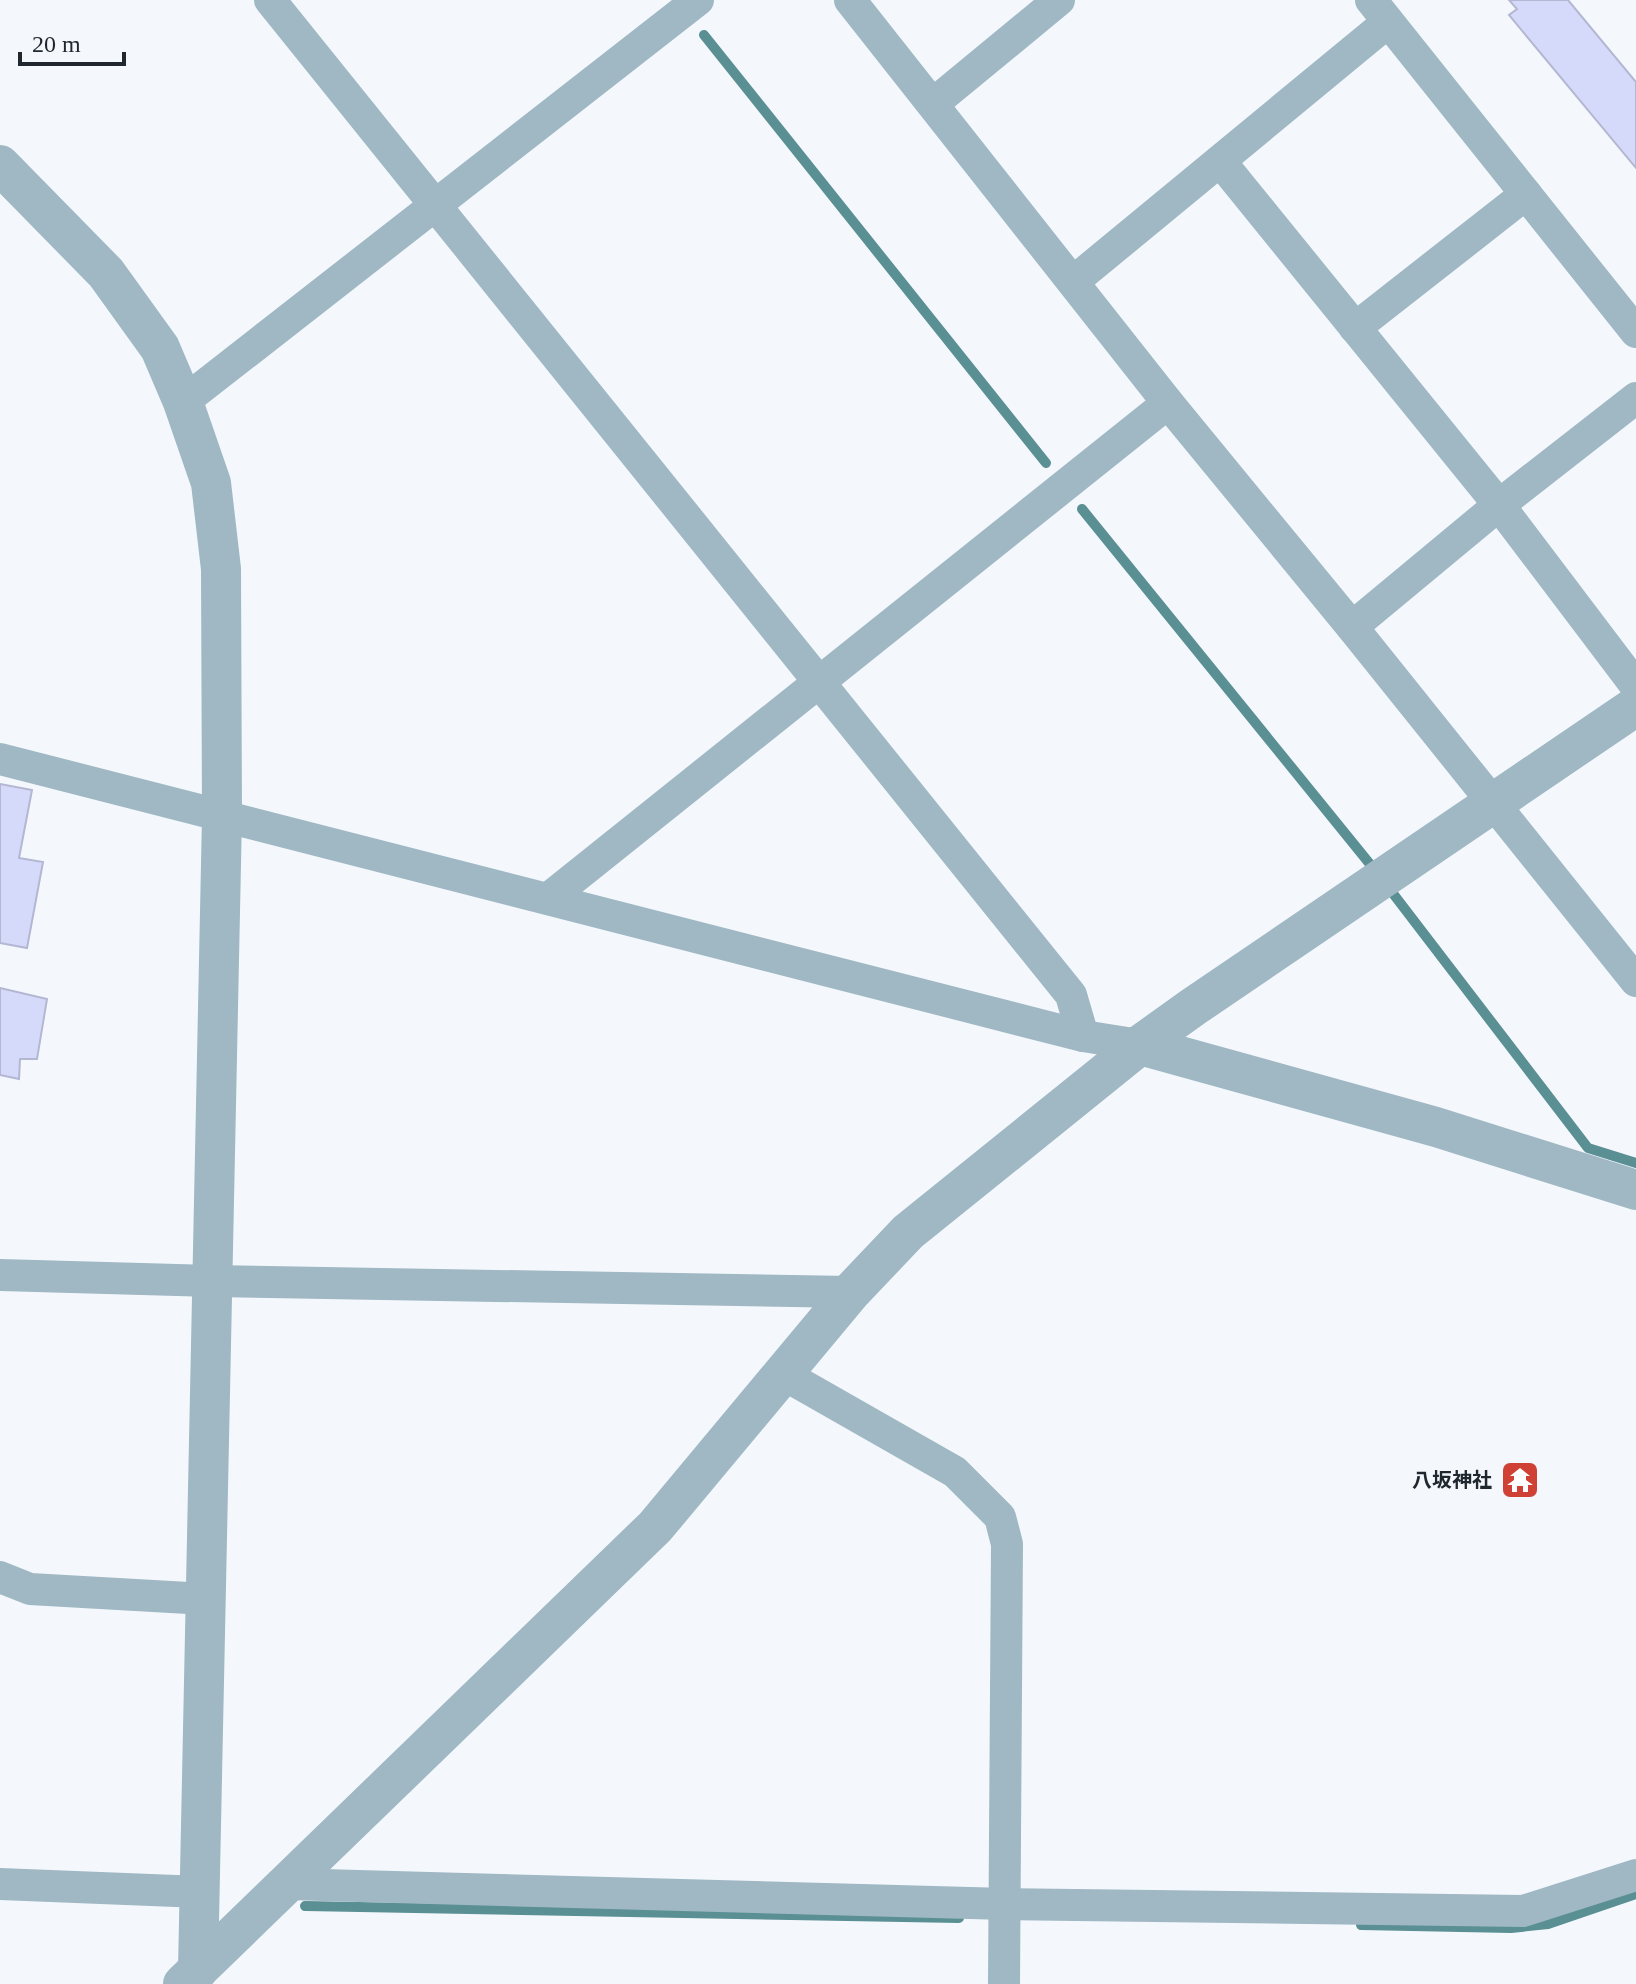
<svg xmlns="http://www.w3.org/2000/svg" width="1636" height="1984" viewBox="0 0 1636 1984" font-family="'Times New Roman','Noto Sans JP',serif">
	<rect width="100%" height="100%" fill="#f4f8fd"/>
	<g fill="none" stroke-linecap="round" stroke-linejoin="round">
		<g stroke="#5a8f93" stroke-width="10">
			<polyline points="704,35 1046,463"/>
			<polyline points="1082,509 1378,874"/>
			<polyline points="1388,887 1588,1148 1636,1163"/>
			<polyline points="305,1906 959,1918"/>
			<polyline points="1361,1925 1511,1928 1548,1924 1636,1894"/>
		</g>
	</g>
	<g fill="#d6dafa" stroke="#b4b7d2" stroke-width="2">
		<polygon points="1509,0 1568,0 1636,82 1636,168 1509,15 1517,9"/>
		<polygon points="0,784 32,790 19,858 43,862 27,948 0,943"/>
		<polygon points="0,988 47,999 37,1059 20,1059 19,1079 0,1075"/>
	</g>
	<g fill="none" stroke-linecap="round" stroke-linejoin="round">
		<g stroke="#9fb8c4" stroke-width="32">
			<polyline points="270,0 1071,995 1083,1036"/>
			<polyline points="850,0 1168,403 1352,627 1636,981"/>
			<polyline points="1371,0 1636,332"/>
			<polyline points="934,103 1059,0"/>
			<polyline points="1220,161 1499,505 1636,686"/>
			<polyline points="1074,281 1388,22"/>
			<polyline points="1355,328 1526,194"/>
			<polyline points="183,402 698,0"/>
			<polyline points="1352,627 1499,505 1636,398"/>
			<polyline points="0,759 1083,1036 1140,1045"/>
			<polyline points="549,898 1168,403"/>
			<polyline points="0,1275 212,1281 851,1292"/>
			<polyline points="783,1374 955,1472 1000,1517 1007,1544 1004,1984"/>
			<polyline points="0,1577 30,1589 206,1599"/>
			<polyline points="0,1884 201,1892"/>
			<polyline points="287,1884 1006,1904 1523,1911 1636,1875"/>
		</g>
		<g stroke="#9fb8c4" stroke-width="40">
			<polyline points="0,165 106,273 160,348 183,402 211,483 221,569 222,816 198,1970"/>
			<polyline points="1140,1045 1436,1127 1636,1190"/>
			<polyline points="183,1984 655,1527 851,1292 908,1232 1140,1045 1193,1007 1636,706"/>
		</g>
	</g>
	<defs>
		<symbol id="temple-square" viewBox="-11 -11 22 22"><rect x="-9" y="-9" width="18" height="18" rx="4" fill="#ce4134" stroke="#f4f8fd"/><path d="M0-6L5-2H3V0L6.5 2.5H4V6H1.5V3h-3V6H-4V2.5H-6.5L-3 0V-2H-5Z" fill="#fff"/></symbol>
	</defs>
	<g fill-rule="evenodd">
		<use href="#temple-square" x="1498" y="1458" width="44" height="44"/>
	</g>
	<g text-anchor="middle" stroke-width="8" stroke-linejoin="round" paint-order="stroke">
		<g font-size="20" font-weight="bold" fill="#20272f" stroke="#f4f8fd" text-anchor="end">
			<text x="1492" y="1487">八坂神社</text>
		</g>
	</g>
	<path d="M20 52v12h104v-12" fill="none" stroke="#20272f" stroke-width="4"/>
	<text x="32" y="52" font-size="24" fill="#20272f" stroke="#f4f8fd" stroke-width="6" paint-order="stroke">20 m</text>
</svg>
